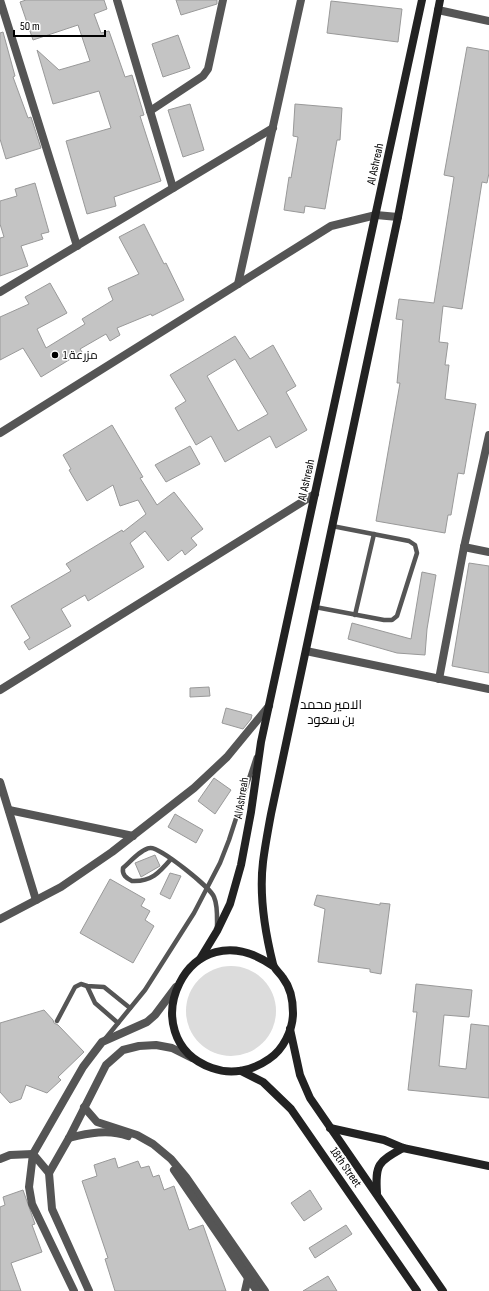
<svg xmlns="http://www.w3.org/2000/svg" width="489" height="1291" viewBox="0 0 489 1291" font-family="'Sofia Sans Condensed',Cairo,sans-serif">
	<rect width="100%" height="100%" fill="#fff"/>
	<circle fill="#dcdcdc" cx="231" cy="1011" r="45"/>
	<g fill="#c4c4c4" stroke="#999" fill-rule="evenodd">
		<polygon points="26,0 104,0 107,9 94,14 101,33 109,31 125,77 132,75 144,115 140,116 161,181 114,197 116,206 87,214 66,141 111,128 99,91 53,104 37,50 59,70 90,61 78,25 33,40 20,2"/>
		<polygon points="176,0 217,0 217,4 181,15"/>
		<polygon points="331,1 402,9 398,42 327,33"/>
		<polygon points="3,32 15,76 13,77 28,118 31,117 41,148 6,159 0,139 0,33"/>
		<polygon points="178,35 190,68 163,77 152,44"/>
		<polygon points="467,47 489,51 489,173 487,183 482,182 462,309 443,306 439,342 448,343 445,365 449,365 445,399 476,404 464,474 458,473 451,515 448,515 445,533 376,521 400,383 397,383 403,320 396,319 399,299 434,303 454,177 444,175"/>
		<polygon points="190,104 204,150 183,157 168,110"/>
		<polygon points="295,104 342,108 340,140 337,140 325,209 305,206 304,213 284,210 289,177 291,178 298,137 293,136"/>
		<polygon points="35,183 49,232 41,234 43,239 21,246 28,266 0,276 0,238 4,237 0,224 0,201 17,196 15,189"/>
		<polygon points="144,224 164,264 166,263 184,300 152,316 151,314 117,328 120,335 110,341 106,334 80,349 82,352 41,377 23,348 0,360 0,317 29,304 25,297 50,283 67,313 37,329 46,348 85,324 82,319 113,300 108,288 139,274 119,237"/>
		<path d="M235 336 250 359 273 345 296 386 286 392 307 430 276 448 270 436 225 462 211 436 196 445 175 408 186 401 170 375ZM235 359 268 414 238 431 207 376Z"/>
		<polygon points="112,425 143,477 140,478 157,505 174,492 203,529 191,538 197,545 185,555 182,550 168,561 145,531 130,543 144,567 88,601 85,595 61,609 71,626 29,650 24,642 30,638 11,606 71,571 66,564 122,530 123,532 146,514 138,500 120,506 113,485 87,501 69,470 71,469 63,455"/>
		<polygon points="190,446 200,464 166,482 155,465"/>
		<polygon points="469,563 489,566 489,673 452,666"/>
		<polygon points="422,572 436,575 427,629 425,655 397,653 348,639 352,623 411,639"/>
		<polygon points="209,687 210,696 190,697 190,688"/>
		<polygon points="226,708 252,715 251,719 243,729 222,723"/>
		<polygon points="214,778 231,790 215,814 198,801"/>
		<polygon points="175,814 203,830 196,843 168,827"/>
		<polygon points="155,855 160,866 141,877 135,863"/>
		<polygon points="170,873 181,876 170,899 160,894"/>
		<polygon points="110,879 145,899 141,906 150,911 145,920 154,926 133,963 80,933"/>
		<polygon points="317,895 380,905 380,903 390,904 381,974 370,972 370,969 318,962 325,909 314,905"/>
		<polygon points="416,984 472,990 469,1017 444,1015 439,1066 466,1069 471,1024 489,1026 489,1098 408,1090 417,1012 413,1012"/>
		<polygon points="44,1010 53,1020 54,1023 58,1025 84,1052 58,1077 61,1080 47,1093 26,1085 21,1099 10,1103 0,1092 0,1023"/>
		<polygon points="115,1158 118,1168 138,1161 141,1168 149,1166 153,1177 159,1175 164,1190 174,1186 189,1230 203,1225 226,1291 115,1291 105,1259 108,1258 82,1181 97,1176 94,1165"/>
		<polygon points="23,1190 35,1224 32,1225 42,1252 11,1263 21,1291 0,1291 0,1207 5,1205 3,1197"/>
		<polygon points="310,1190 322,1209 304,1221 291,1203"/>
		<polygon points="346,1225 352,1234 315,1258 309,1248"/>
		<polygon points="328,1276 337,1291 303,1291"/>
	</g>
	<g fill="none" stroke-linecap="round" stroke-linejoin="round">
		<g stroke="#555" stroke-width="4.5">
			<polyline points="315,607 384,620 392,620 397,616 417,553 415,545 409,541 332,526"/>
			<polyline points="355,615 374,534"/>
			<path d="M171 859C159 873 151 882 132 881 126 878 122 875 123 868 130 862 141 849 150 848 159 846 211 888 214 897 218 906 217 918 217 927"/>
			<polyline points="87,986 95,1003 118,1023"/>
			<polyline points="57,1021 75,987 81,984 87,986 104,987 130,1008"/>
			<polyline points="105,1039 145,990 194,913 220,863 229,840 256,757"/>
		</g>
		<g stroke="#555" stroke-width="8">
			<polyline points="0,0 77,246"/>
			<polyline points="117,0 173,188"/>
			<polyline points="438,10 489,21"/>
			<polyline points="150,111 203,76 208,69 223,0"/>
			<polyline points="238,284 301,0"/>
			<polyline points="0,292 273,128"/>
			<polyline points="0,433 331,226 376,215 398,217"/>
			<polyline points="464,547 489,552"/>
			<polyline points="306,651 489,689"/>
			<polyline points="439,679 464,547 489,435"/>
			<polyline points="0,690 315,494"/>
			<polyline points="0,782 36,900"/>
			<polyline points="9,810 133,836"/>
			<polyline points="0,919 61,887 112,852 194,788 227,757 269,706"/>
			<polyline points="84,1107 97,1122 137,1135 153,1144 171,1159 186,1177 265,1291"/>
			<path d="M69 1138C88 1133 109 1129 128 1136"/>
			<polyline points="0,1159 10,1155 33,1154 49,1173"/>
			<polyline points="174,1170 257,1291"/>
			<polyline points="74,1291 32,1204 29,1187 33,1154 83,1067 102,1042 147,1022 155,1015 176,987"/>
			<polyline points="89,1291 52,1209 49,1173 69,1138 106,1065 123,1050 139,1046 156,1045 172,1048 192,1058"/>
			<polyline points="245,1291 248,1278"/>
		</g>
		<g stroke="#222" stroke-width="8">
			<polyline points="200,959 217,931 230,904 241,865 251,812 261,742 422,0"/>
			<path d="M273 966C187 905 130 1039 212 1068 231 1075 252 1071 269 1059 283 1050 293 1030 293 1013 293 1001 290 987 283 978 280 973 274 969 273 964 265 932 259 895 263 862 265 846 268 830 271 814L398 217 440 0"/>
			<polyline points="290,1029 300,1075 310,1098 443,1291"/>
			<polyline points="241,1071 263,1082 291,1109 417,1291"/>
			<polyline points="330,1128 384,1140 403,1148 489,1166"/>
			<path d="M377 1193C375 1164 378 1162 403 1148"/>
		</g>
	</g>
	<circle fill="#000" stroke="#fff" stroke-width="1.5" cx="55" cy="355" r="4"/>
	<g text-anchor="middle" stroke-width="3" stroke-linejoin="round" paint-order="stroke">
		<g font-size="12" fill="#000" stroke="#fff">
			<text transform="translate(375 164) rotate(-78)" y="4">Al Ashreah</text>
			<text transform="translate(306 480) rotate(-78)" y="4">Al Ashreah</text>
			<text transform="translate(241 798) rotate(-81)" y="4">Al Ashreah</text>
			<text transform="translate(346 1167) rotate(55)" y="4">18th Street</text>
		</g>
		<g font-size="12" fill="#000" stroke="#fff" text-anchor="start">
			<text x="63" y="359">مزرعة 1</text>
		</g>
		<g font-size="13" fill="#000" stroke="#fff">
			<text x="331" y="709">الامير محمد<tspan x="331" dy="15">بن سعود</tspan></text>
		</g>
	</g>
	<path d="M14 30v6h91v-6" fill="none" stroke="#000000" stroke-width="2"/>
	<text x="20" y="30" font-size="12" fill="#000000" stroke="#ffffff" stroke-width="3" paint-order="stroke">50 m</text>
</svg>
